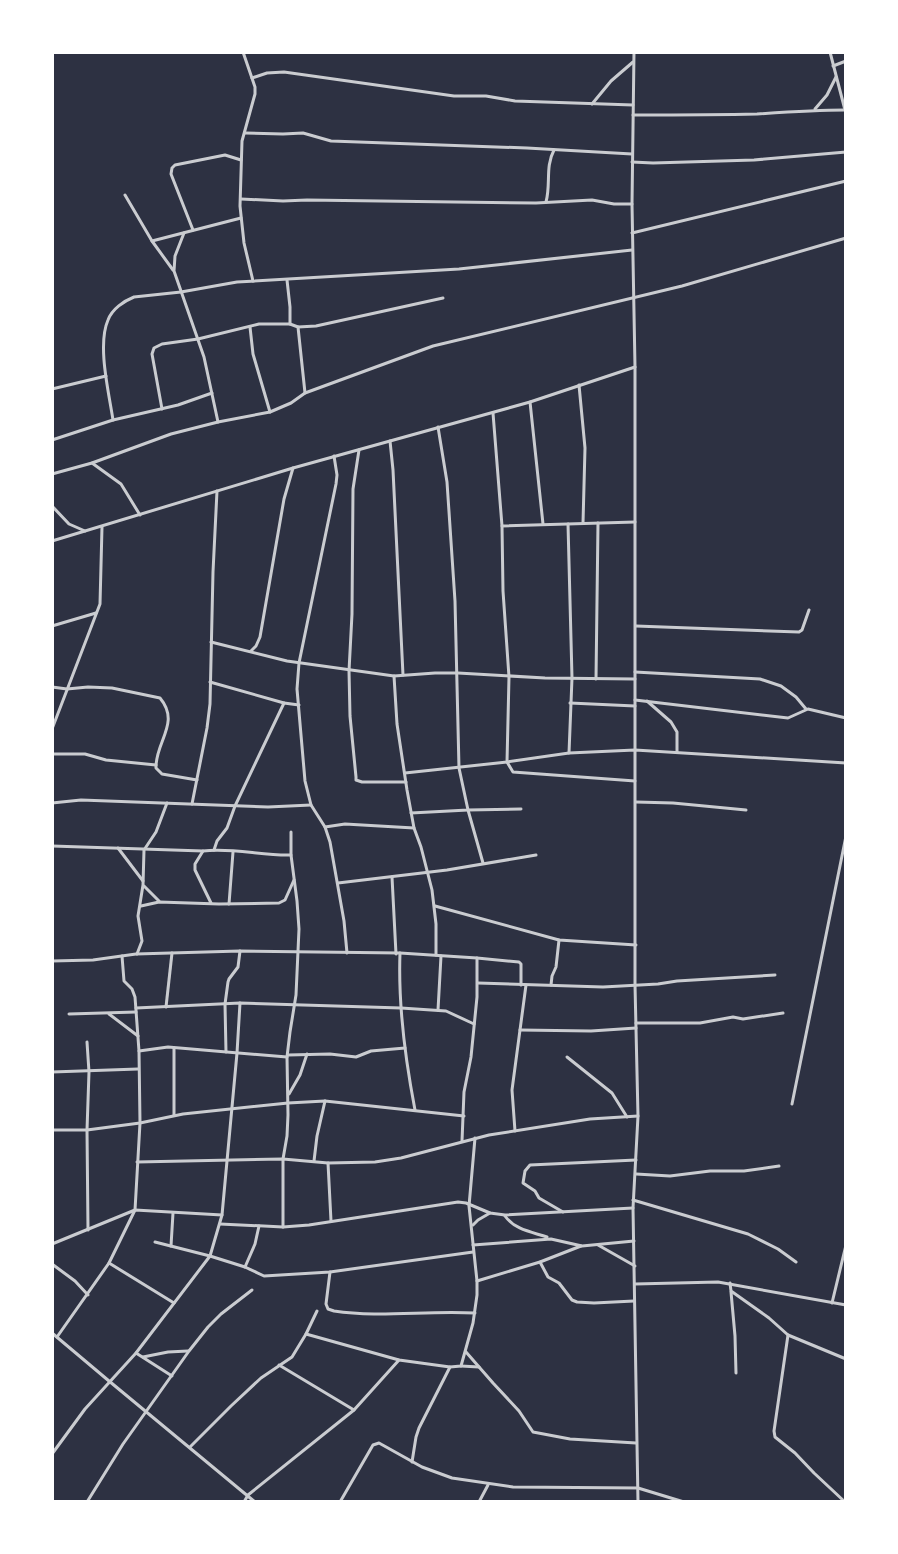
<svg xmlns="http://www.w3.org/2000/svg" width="898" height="1554" viewBox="0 0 898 1554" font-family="'Space Grotesk',sans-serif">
	<rect width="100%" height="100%" fill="#2d3142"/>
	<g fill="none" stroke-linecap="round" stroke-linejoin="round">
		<g stroke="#caccd0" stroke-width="3">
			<polyline points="243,52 255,87 255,94 242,141 240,206 244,243 253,281"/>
			<polyline points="634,52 632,204 635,367 635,985 638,1116 633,1208 638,1502"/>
			<polyline points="830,52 845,110"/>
			<polyline points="833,66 846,61"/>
			<polyline points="252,78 267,73 284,72 454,96 486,96 515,101 633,105"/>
			<polyline points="592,104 611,81 633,62"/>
			<polyline points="815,109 827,95 836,77"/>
			<path d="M633 115C674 115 716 115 757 114 786 112 816 110 845 110"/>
			<polyline points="245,133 283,134 303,133 331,141 527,148 632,154"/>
			<polyline points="632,162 653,163 754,160 846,152"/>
			<polyline points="125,195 152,241 173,270"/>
			<polyline points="241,199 283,201 307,200 536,203 592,200 614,204 632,204"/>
			<path d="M546 202C551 184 545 167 554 150"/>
			<polyline points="193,230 171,174 172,168 175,165 225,155 241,160"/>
			<polyline points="184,233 175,256 174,271 204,357 218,422"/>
			<polyline points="632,233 846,181"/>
			<polyline points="152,241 241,218"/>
			<polyline points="287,280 290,307 290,324"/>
			<polyline points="250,327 253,354 270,412"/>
			<polyline points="298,327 316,326 443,298"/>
			<polyline points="579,385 585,448 583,523"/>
			<polyline points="52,389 106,376"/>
			<polyline points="530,402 543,524"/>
			<polyline points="162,409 152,354 154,348 162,344 198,339 259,324 290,324 298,327 305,393"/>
			<polyline points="493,413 502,526 503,591 509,677 507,762 513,772 635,781"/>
			<path d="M113 420C109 393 97 345 108 320 112 309 124 301 134 297L181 292 237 282 459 269 632 250"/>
			<polyline points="52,440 113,420 178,405 212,393"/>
			<polyline points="390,441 393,470 403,675"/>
			<polyline points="359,450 353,489 352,614 349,671 350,716 356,777 356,780 362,782 406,782"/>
			<polyline points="334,456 337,475 336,484 299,663 297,689 305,781 311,805 325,827 330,842 344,921 347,953"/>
			<polyline points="92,463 121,484 140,515"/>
			<polyline points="52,474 92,463 171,434 218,422 270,412 291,403 305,393 433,346 682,286 846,238"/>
			<polyline points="52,506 69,524 85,531"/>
			<polyline points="568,524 572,678 569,753"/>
			<polyline points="502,526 635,522"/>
			<polyline points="52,541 293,468 530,402 635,367"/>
			<polyline points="52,626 96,613"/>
			<polyline points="636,626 799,632 802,630 809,610"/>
			<polyline points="211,642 287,661 394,676 435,673 458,673 545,678 635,679"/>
			<polyline points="251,651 256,646 260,637 284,499 293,468"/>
			<polyline points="635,672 760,679 781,686 796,697 806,709"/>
			<polyline points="394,676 397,724 407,790 414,828 421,847 432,890 436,924 436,955"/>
			<polyline points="596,679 598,523"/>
			<polyline points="210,682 284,703"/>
			<path d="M52 687 67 689 88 687 112 688 160 698C181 723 155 742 156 768L162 774 197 780"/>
			<polyline points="635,700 788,718 808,709 846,718"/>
			<polyline points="647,701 671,722 677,732 677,752"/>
			<polyline points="570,703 635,706"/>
			<polyline points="52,729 100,604 102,527"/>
			<polyline points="52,754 85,754 106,760 156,765"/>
			<polyline points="405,773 507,762 569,753 635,750 846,763"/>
			<polyline points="636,802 673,803 746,810"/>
			<polyline points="52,803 81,800 268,807 311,805"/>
			<polyline points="192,804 207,728 210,704 213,572 217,491"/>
			<polyline points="411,813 468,810 459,768 455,601 447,482 438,427"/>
			<polyline points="325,827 345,824 414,828"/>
			<polyline points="291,832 291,855"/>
			<path d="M52 846 203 851C231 847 262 856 291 855L297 901 299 929 296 995 290 1032 287 1057 288 1115 287 1136 283 1159V1227"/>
			<polyline points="118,848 143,881"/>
			<polyline points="214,850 217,841 227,828 235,806 284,703 299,705"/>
			<polyline points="203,851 195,864 195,870 211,903"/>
			<polyline points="483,863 468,810 521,809"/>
			<polyline points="392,877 396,954"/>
			<polyline points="338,883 447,870 536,855"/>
			<polyline points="144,886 159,901"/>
			<polyline points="229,904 233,852"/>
			<polyline points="141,906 159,902 219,904 279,903 285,900 294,880"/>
			<polyline points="435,906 559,940 636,945"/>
			<path d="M400 953C398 1006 405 1058 415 1110"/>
			<polyline points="137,954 142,941 138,916 143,885 144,850 156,832 167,803"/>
			<polyline points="477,958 519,962 521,964 521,985"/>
			<polyline points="52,961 93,960 136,954 240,951 400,953 477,958 477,997 471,1057 464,1092 462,1141"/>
			<polyline points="478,983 603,987 658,984 677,981 775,975"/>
			<polyline points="551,985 552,976 556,967 559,940"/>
			<polyline points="166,1007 172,953"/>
			<polyline points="136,1008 240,1003 401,1008 446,1011 474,1024"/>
			<polyline points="438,1010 441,956"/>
			<polyline points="69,1014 136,1012"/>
			<polyline points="109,1014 138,1036"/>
			<polyline points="636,1023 700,1023 733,1017 743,1019 783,1013"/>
			<polyline points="520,1030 591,1031 636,1028"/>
			<polyline points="87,1042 89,1072 87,1130 88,1230"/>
			<polyline points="139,1051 168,1047 287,1057"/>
			<polyline points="226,1052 225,1004 228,982 229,979 238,967 240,951"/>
			<polyline points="288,1055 330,1054 356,1057 371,1051 405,1048"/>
			<polyline points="567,1057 612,1093 627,1117"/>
			<polyline points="52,1072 138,1069"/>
			<polyline points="289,1094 300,1075 307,1054"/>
			<polyline points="792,1104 846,836"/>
			<polyline points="174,1115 174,1048"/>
			<polyline points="52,1130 87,1130 140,1123 183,1114 288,1103 325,1101 464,1116"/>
			<polyline points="515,1131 512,1090 526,985"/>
			<polyline points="314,1161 317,1136 325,1101"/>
			<polyline points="137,1162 283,1159 328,1163 375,1162 401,1158 489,1135 590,1119 638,1116"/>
			<polyline points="328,1163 331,1221"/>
			<polyline points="636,1174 670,1176 710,1171 744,1171 779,1166"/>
			<polyline points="633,1200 748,1234 778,1249 796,1262"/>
			<polyline points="563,1212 539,1198 535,1191 523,1183 525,1171 530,1165 636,1160"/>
			<path d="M505 1216C515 1230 532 1232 547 1237"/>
			<polyline points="220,1224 283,1227 309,1225 458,1202 466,1203 490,1213 505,1215 633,1208"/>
			<polyline points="473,1225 478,1220 490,1213"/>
			<polyline points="155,1242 210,1256 245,1267 264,1276 330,1272 473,1252"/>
			<polyline points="52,1244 135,1210 222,1215"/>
			<polyline points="473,1245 551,1239 582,1246 634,1241"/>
			<polyline points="598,1245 635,1266"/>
			<polyline points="171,1246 173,1213"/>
			<polyline points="540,1262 548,1277 559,1283 572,1300 577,1302 594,1303 634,1301"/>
			<polyline points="109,1263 174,1303"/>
			<polyline points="52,1264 75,1281 88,1295"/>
			<polyline points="245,1267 255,1244 259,1226"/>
			<path d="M330 1272 326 1304 328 1309 334 1311C380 1318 428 1310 475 1313"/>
			<polyline points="477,1281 540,1262 581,1246"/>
			<polyline points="730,1283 731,1291 769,1318 788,1335 846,1359"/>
			<polyline points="635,1284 718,1282 846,1305"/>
			<polyline points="731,1292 735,1336 736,1373"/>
			<polyline points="832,1303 846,1245"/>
			<polyline points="52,1333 109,1381 255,1502"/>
			<polyline points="306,1334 399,1360 450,1367 461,1366 473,1323 477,1295 477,1281 469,1206 475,1138"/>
			<polyline points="788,1335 774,1431 775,1437 795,1453 814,1473 845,1502"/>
			<polyline points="57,1337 109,1263 135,1210 140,1123 139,1051 135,997 132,989 124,981 122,956"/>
			<polyline points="466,1352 493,1383 519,1411 533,1432 570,1439 636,1443"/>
			<polyline points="136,1353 172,1376"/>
			<polyline points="143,1357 168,1352 188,1351"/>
			<polyline points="279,1365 354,1410"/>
			<polyline points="461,1366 479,1367"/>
			<polyline points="190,1447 231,1406 261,1378 292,1357 306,1334 317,1311"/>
			<polyline points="52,1454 85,1409 136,1353 210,1256 222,1215 237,1053 240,1003"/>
			<polyline points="412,1462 416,1437 419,1428 450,1367"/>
			<polyline points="87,1502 123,1444 189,1351 208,1327 221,1314 252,1290"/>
			<polyline points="244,1502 248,1495 354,1410 399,1360"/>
			<polyline points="340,1502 373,1445 379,1443 422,1467 452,1478 513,1487 638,1488 684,1502"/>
			<polyline points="479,1502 488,1485"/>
		</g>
	</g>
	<rect width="898" height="1554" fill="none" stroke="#ffffff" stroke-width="108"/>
</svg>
